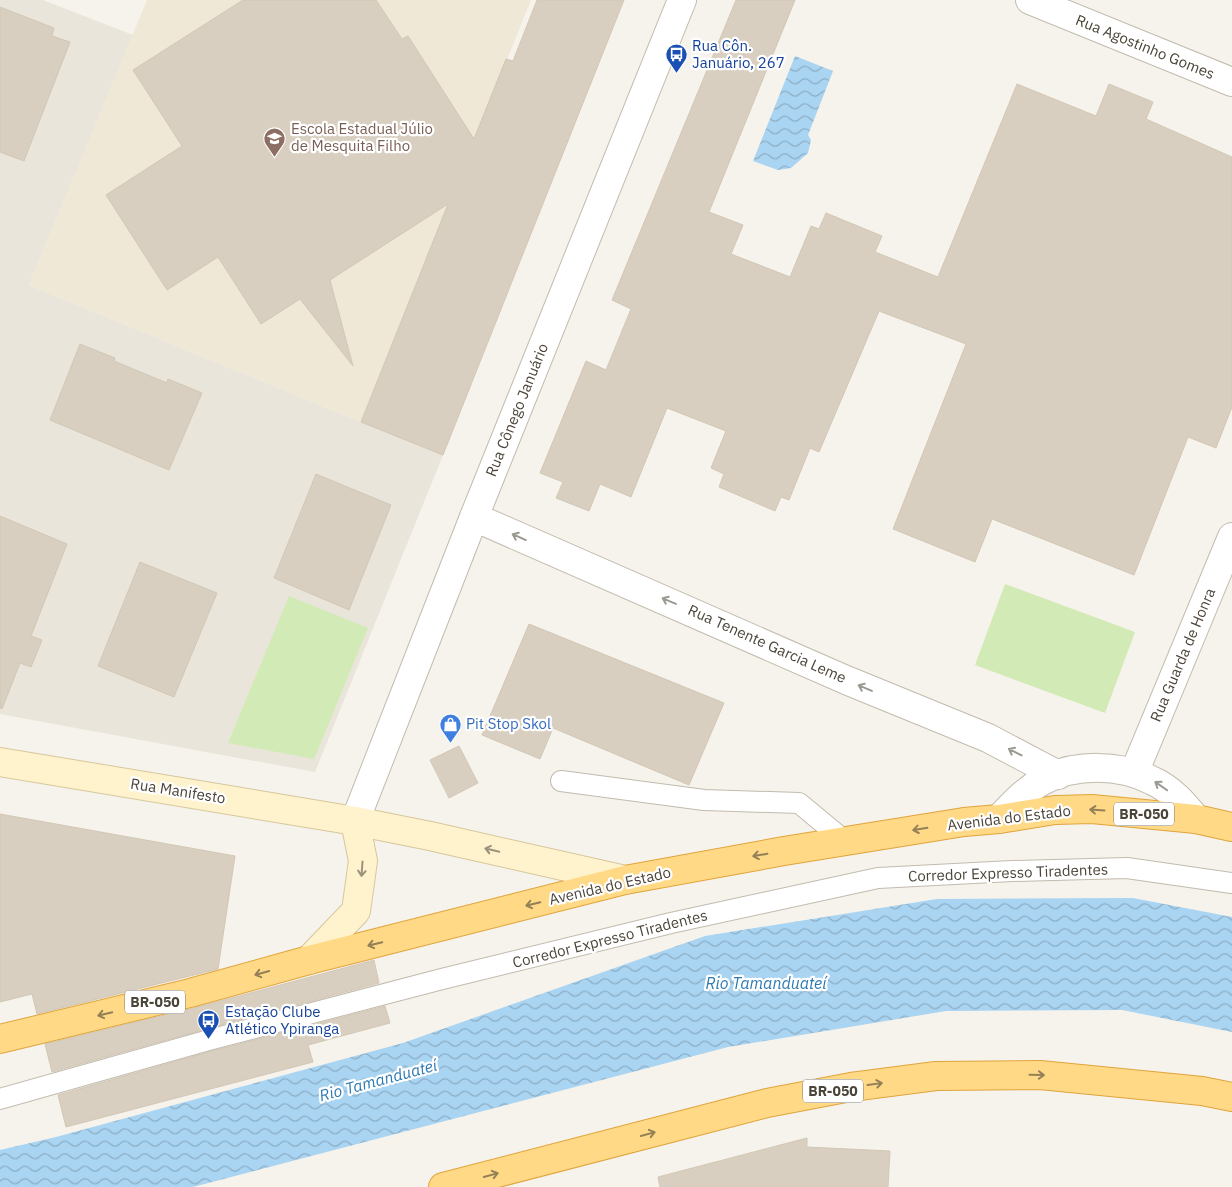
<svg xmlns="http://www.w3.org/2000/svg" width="1232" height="1187" viewBox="0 0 1232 1187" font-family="'IBM Plex Sans',sans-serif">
	<defs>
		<pattern id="water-waves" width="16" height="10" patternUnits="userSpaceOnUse" patternTransform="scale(1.25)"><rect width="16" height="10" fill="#a9d4f2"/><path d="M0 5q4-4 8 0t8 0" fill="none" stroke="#8caec5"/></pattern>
	</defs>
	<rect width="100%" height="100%" fill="#f6f3ec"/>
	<polygon fill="#eae5da" points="0,0 43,0 133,35 29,285 361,422 443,455 315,772 0,714"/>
	<polygon fill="#efe8d6" points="147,0 531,0 361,422 29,285"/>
	<g fill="#d2eab5">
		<polygon points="1005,584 1135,632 1105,713 975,665"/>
		<polygon points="289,596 368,628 314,759 228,743"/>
	</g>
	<g fill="url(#water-waves)">
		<polygon points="795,56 833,71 808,135 811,140 808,153 791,168 778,170 753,161"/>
		<polygon points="1133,898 1232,917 1232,1032 1122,1010 946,1011 728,1047 193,1187 0,1187 0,1150 56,1137 403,1043 705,936 937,899"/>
	</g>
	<g fill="#d8cfc1" stroke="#d3c7b4">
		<polygon points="243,0 376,0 402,39 408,36 474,139 506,59 513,61 537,0 624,0 443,455 361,422 448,204 330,280 353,366 300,299 261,324 218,257 167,290 106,195 182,146 133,70"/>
		<polygon points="736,0 795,0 709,212 743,225 731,254 790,277 811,226 819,229 826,213 882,236 875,252 938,277 1017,84 1096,116 1109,84 1153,102 1146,119 1232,157 1232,407 1216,448 1188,437 1134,575 992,519 975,562 893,529 966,344 879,311 819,452 810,448 789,500 781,497 775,511 719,487 724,474 711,468 726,431 667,408 631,497 600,484 589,511 556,498 563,482 540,473 586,361 606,370 631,309 612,300"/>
		<polygon points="0,7 54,28 52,36 70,42 24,161 0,152"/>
		<polygon points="80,344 115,358 114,361 167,383 168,379 202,393 169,470 50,420"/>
		<polygon points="316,474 391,505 349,610 274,578"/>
		<polygon points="0,516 67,544 31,636 42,640 31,667 20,663 2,709 0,708"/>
		<polygon points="140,562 217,593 174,697 98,666"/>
		<polygon points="529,624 724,703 689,785 553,728 540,759 482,735"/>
		<polygon points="459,746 478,783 449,798 430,760"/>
		<polygon points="0,814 235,856 218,969 37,1014 32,994 0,1002"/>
		<polygon points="374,960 379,983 206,1029 52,1072 45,1044 194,1008"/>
		<polygon points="385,1006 390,1023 308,1045 313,1062 66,1127 58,1095 212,1051"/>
		<polygon points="807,1138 807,1147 890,1151 888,1187 660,1187 658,1177"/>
	</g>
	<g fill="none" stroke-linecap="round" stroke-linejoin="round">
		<defs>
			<g id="service">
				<polyline points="561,781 704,800 799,803 845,841"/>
				<polyline points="0,1099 209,1040 442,979 671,923 878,878 1012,871 1127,868 1232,883"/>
			</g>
			<g id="minor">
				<polyline points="474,517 846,680 988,738 1058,775"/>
				<polyline points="1134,773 1232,537"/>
				<path d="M999 819C1012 805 1025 791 1042 781 1075 763 1120 764 1153 781 1171 789 1184 804 1196 819"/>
				<polyline points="355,821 474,517 682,0"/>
			</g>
			<polyline id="tertiary" points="1030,0 1232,82"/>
			<g id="secondary">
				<polyline points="0,762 355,821 430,836 625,880"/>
				<polyline points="309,960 356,911 363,861 355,821"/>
			</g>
			<g id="trunk">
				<polyline points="0,1039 190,993 309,960 625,880 784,851 964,822 999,819 1055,810 1092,809 1196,819 1232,827"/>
				<polyline points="443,1187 767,1103 851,1087 936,1076 1040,1075 1202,1091 1232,1097"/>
			</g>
		</defs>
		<use href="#service" stroke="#c2bbae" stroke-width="22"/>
		<use href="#minor" stroke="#c2bbae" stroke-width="30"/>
		<use href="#tertiary" stroke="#c2bbae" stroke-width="30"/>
		<use href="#secondary" stroke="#d6c79b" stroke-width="30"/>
		<use href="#trunk" stroke="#e0a43c" stroke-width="30"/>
		<use href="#service" stroke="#fff" stroke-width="20"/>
		<use href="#minor" stroke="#fff" stroke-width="28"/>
		<use href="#tertiary" stroke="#fff" stroke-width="28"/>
		<use href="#secondary" stroke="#fff3cd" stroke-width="28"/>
		<use href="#trunk" stroke="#ffd985" stroke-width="28"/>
	</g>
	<defs><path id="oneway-shaft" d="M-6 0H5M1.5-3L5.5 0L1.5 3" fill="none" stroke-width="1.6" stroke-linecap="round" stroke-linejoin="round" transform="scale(1.25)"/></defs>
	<g stroke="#9c9892">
		<use href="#oneway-shaft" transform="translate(519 537) rotate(-156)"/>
		<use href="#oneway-shaft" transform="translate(669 601) rotate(-157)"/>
		<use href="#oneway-shaft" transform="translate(865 688) rotate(-157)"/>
		<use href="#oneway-shaft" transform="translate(1015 752) rotate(-153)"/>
		<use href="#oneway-shaft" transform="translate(1161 786) rotate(-145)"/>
	</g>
	<g stroke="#938057">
		<use href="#oneway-shaft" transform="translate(1097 810) rotate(-176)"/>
		<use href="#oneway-shaft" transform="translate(920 829) rotate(171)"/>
		<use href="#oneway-shaft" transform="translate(760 855) rotate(170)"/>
		<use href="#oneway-shaft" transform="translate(533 904) rotate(166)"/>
		<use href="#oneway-shaft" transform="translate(375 944) rotate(166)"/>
		<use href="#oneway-shaft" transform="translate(262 973) rotate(164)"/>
		<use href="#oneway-shaft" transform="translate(105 1014) rotate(166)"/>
		<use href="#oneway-shaft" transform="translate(1037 1075) rotate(1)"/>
		<use href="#oneway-shaft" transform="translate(875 1084) rotate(-8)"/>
		<use href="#oneway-shaft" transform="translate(648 1134) rotate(-15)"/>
		<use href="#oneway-shaft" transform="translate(491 1175) rotate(-15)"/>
	</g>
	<g stroke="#9c937c">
		<use href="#oneway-shaft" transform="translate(492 850) rotate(-167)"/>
		<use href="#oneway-shaft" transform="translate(362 869) rotate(94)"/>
	</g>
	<defs>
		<symbol id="bus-pin" viewBox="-11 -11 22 30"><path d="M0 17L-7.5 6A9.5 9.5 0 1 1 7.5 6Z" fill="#1a4fb4" stroke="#fff"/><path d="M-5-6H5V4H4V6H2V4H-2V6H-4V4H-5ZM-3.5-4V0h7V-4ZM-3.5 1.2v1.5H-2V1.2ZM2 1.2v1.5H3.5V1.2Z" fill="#fff"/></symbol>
		<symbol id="school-pin" viewBox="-11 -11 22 30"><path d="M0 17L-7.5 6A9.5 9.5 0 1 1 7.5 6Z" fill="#8d6e63" stroke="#fff"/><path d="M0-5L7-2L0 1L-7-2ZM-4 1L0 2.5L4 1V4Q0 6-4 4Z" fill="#fff"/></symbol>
		<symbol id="shop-pin" viewBox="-11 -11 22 30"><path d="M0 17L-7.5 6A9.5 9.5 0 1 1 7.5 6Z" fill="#3f7fe0" stroke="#fff"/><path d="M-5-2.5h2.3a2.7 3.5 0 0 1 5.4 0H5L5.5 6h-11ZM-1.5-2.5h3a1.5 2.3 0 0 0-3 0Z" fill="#fff"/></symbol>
	</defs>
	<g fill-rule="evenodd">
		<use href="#bus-pin" x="664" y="42" width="25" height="34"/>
		<use href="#school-pin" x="262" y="126" width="25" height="34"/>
		<use href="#shop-pin" x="438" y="712" width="25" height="34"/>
		<use href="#bus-pin" x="196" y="1008" width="25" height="34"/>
	</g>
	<g text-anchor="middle" stroke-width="4.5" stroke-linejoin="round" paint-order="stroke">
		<g fill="#fff" stroke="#817c74" stroke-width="1">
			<rect x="1114" y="802.5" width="60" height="23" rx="4"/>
			<rect x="125" y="990.5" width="60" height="23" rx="4"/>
			<rect x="803" y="1079.5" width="60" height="23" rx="4"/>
		</g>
		<g font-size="14" font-weight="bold" fill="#4b4439">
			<text x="1144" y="819">BR-050</text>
			<text x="155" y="1007">BR-050</text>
			<text x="833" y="1096">BR-050</text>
		</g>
		<g font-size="15" fill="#164399" stroke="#fff" text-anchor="start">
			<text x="692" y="51">Rua Côn.<tspan x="692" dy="17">Januário, 267</tspan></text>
			<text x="225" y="1017">Estação Clube<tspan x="225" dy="17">Atlético Ypiranga</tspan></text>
		</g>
		<g font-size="15" fill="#4b4439" stroke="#fff">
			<text transform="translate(1145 47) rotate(22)" y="5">Rua Agostinho Gomes</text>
			<text transform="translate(517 410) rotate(-68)" y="5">Rua Cônego Januário</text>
			<text transform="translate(767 644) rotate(24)" y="5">Rua Tenente Garcia Leme</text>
			<text transform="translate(1183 655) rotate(-67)" y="5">Rua Guarda de Honra</text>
			<text transform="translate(178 791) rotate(9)" y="5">Rua Manifesto</text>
			<text transform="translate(1009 818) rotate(-7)" y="5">Avenida do Estado</text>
			<text transform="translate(1008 873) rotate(-2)" y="5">Corredor Expresso Tiradentes</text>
			<text transform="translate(610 886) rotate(-13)" y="5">Avenida do Estado</text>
			<text transform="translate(610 939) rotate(-14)" y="5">Corredor Expresso Tiradentes</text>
		</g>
		<g font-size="15" fill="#785e54" stroke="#fff" text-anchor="start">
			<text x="291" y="134">Escola Estadual Júlio<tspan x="291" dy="17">de Mesquita Filho</tspan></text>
		</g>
		<g font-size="15" fill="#366cbe" stroke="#fff" text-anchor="start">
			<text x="466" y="729">Pit Stop Skol</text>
		</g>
		<g font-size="16" font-style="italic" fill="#2e7ab2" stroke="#fff">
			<text x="766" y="989">Rio Tamanduateí</text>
			<text transform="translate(378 1080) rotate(-15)" y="6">Rio Tamanduateí</text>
		</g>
	</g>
</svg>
